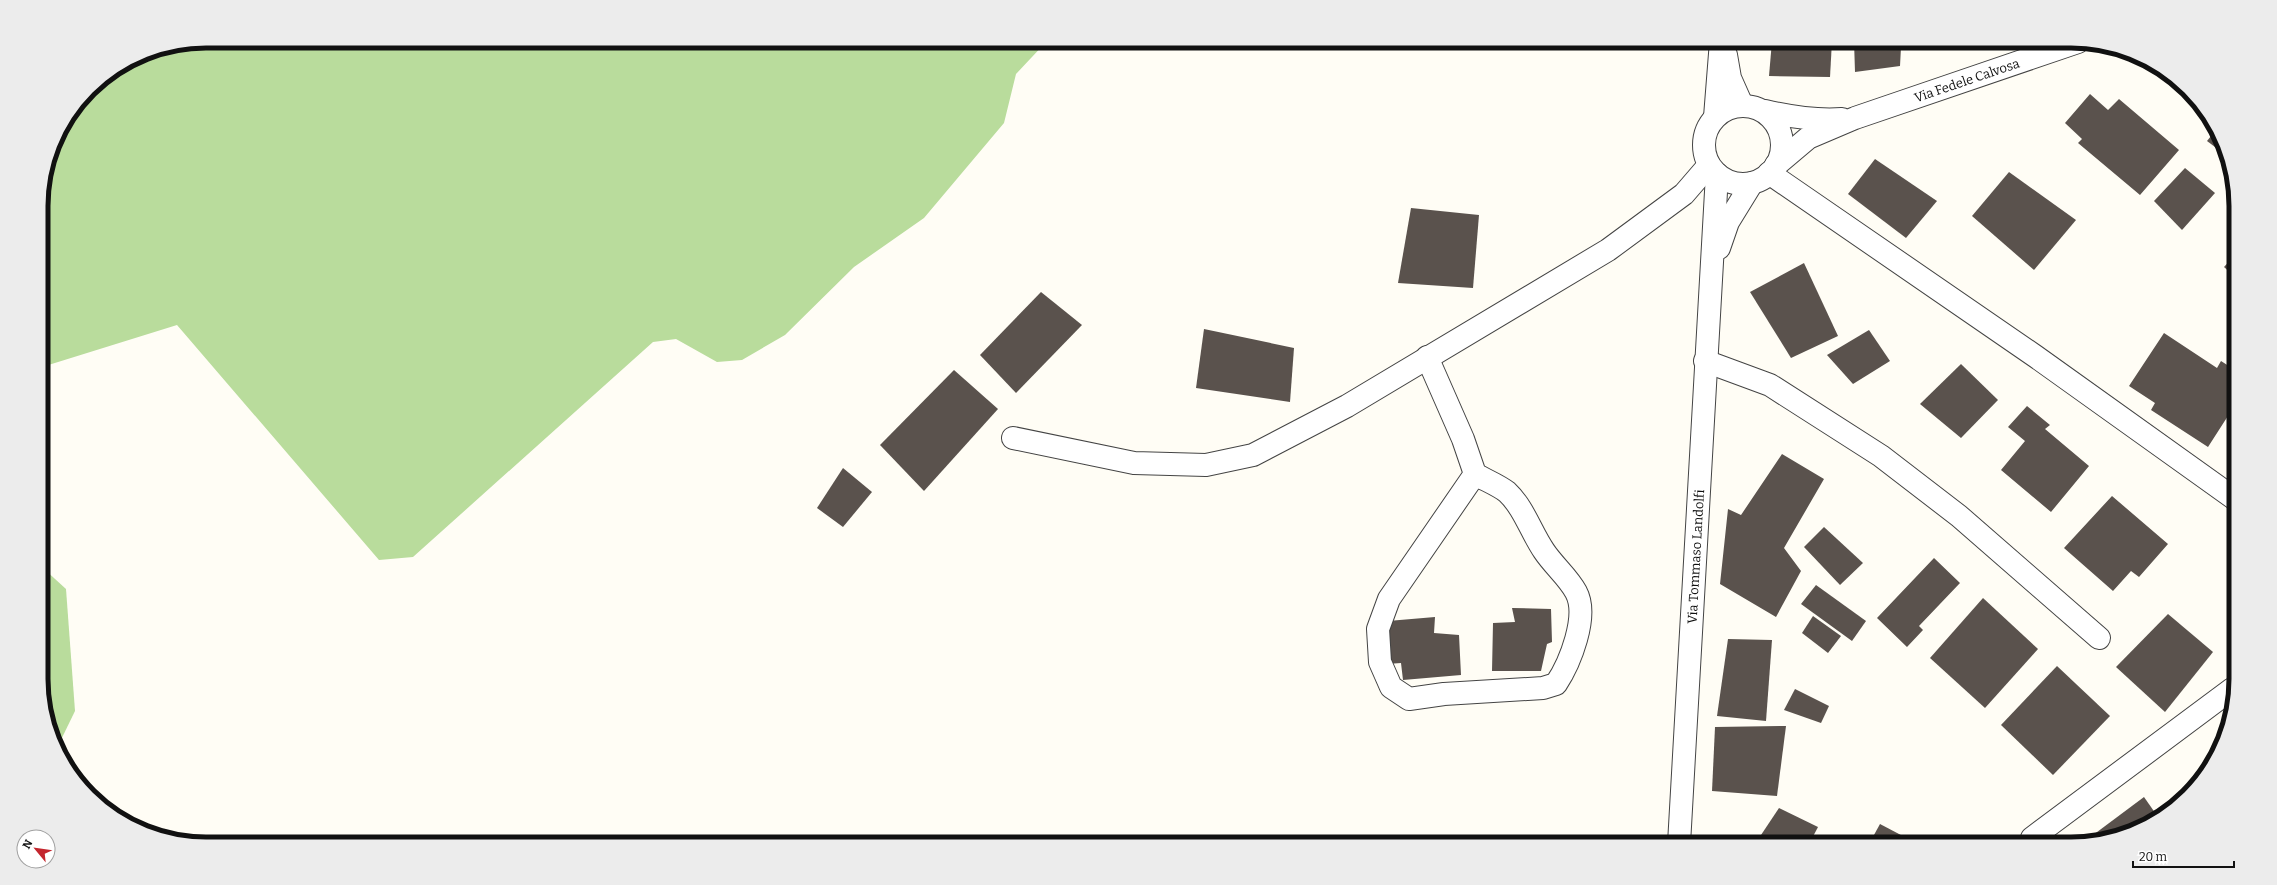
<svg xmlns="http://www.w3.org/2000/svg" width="2277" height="885" viewBox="0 0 2277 885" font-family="Bitter,serif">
	<rect width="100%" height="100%" fill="#fffdf5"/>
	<g fill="#b9dc9c">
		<polygon points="206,41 1047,41 1016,74 1004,123 924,218 854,267 785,335 742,360 717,362 676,339 653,342 413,557 379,560 177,325 42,367 41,195 58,133 97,82 143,53"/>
		<polygon points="43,568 66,589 75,711 57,748 44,711"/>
	</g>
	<g fill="#5a524d">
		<polygon points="1772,41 1832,41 1830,77 1769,76"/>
		<polygon points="1854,41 1934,41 1934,42 1901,47 1900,66 1855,72"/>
		<polygon points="2090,94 2108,110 2119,99 2179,150 2140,195 2078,143 2082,139 2065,123"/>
		<polygon points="2216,130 2223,143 2227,156 2207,141"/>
		<polygon points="1875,159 1937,201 1906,238 1848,194"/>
		<polygon points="2185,168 2215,193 2182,230 2154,201"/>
		<polygon points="2009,172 2076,220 2034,270 1972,216"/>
		<polygon points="1411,208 1479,215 1473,288 1398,283"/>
		<polygon points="2235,255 2235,277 2224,267"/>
		<polygon points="1804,263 1838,336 1791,358 1750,292"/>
		<polygon points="1041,292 1082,325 1016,393 980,355"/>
		<polygon points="1204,329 1294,348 1290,402 1196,388"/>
		<polygon points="1869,330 1890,361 1853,384 1827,355"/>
		<polygon points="2164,333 2217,368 2221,361 2235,370 2235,405 2208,447 2151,410 2155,403 2129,386"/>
		<polygon points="1961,364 1998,400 1961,438 1920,404"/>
		<polygon points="954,370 998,409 924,491 880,445"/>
		<polygon points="2027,406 2050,425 2045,429 2089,466 2051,512 2001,470 2025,441 2008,427"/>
		<polygon points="1782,454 1824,479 1784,548 1801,571 1776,617 1720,584 1728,509 1741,515"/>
		<polygon points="843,468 872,492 843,527 817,508"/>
		<polygon points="2112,496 2168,544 2139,577 2131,571 2113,591 2064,548"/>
		<polygon points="1824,527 1863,563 1840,585 1804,547"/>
		<polygon points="1934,558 1960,583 1919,626 1923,630 1907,647 1877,618"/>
		<polygon points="1816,585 1866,621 1852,641 1801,604"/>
		<polygon points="1983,598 2038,649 1985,708 1930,658"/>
		<polygon points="1512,608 1551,609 1552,642 1547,644 1541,671 1492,671 1493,623 1515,622"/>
		<polygon points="2168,614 2213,652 2165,712 2116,667"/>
		<polygon points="1813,616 1841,636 1828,653 1802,633"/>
		<polygon points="1435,617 1434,633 1459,635 1461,675 1403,680 1401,663 1387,664 1388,621"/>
		<polygon points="1728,639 1772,640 1766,721 1717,716"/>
		<polygon points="2057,666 2110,716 2053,775 2001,725"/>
		<polygon points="1795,689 1829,706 1821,723 1784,710"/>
		<polygon points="1786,726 1777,796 1712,791 1715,727"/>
		<polygon points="2144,797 2158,817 2124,835 2081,844"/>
		<polygon points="1779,808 1818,827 1809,844 1755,844"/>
		<polygon points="1880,824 1918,844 1869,844"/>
	</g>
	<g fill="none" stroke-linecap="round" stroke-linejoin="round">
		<defs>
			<g id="minor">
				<polyline points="1726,55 1730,78 1742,105"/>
				<circle cx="1743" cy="145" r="39"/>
				<path d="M1765 111C1791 117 1816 121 1842 119"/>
				<polyline points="1715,117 1721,41"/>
				<path id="s1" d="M1776 165 1808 138 1855 118 2078 42"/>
				<polyline points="1769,173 2035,356 2235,499"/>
				<polyline points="1719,248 1728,222 1752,183"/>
				<path d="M1427 357 1463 439 1475 474 1389 599 1378 629 1380 662 1391 687 1409 699 1444 694 1543 688 1556 684C1570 663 1589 616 1576 592 1568 577 1554 566 1544 551 1531 532 1524 508 1507 492 1498 485 1485 480 1475 474"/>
				<polyline points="1705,361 1770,385 1881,456 1959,516 2099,638"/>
				<polyline points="1013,438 1134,463 1206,465 1253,455 1347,406 1608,250 1684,194 1709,165"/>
				<polyline points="2032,838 2232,689"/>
				<path id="s2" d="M1679 844 1717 174"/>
			</g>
		</defs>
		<use href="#minor" stroke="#444" stroke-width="24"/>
		<use href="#minor" stroke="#fff" stroke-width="22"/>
	</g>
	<g text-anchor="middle" stroke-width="4" stroke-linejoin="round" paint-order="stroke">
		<g font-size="13" fill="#111" stroke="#fff">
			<text dy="5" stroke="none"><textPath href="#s1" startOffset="211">Via Fedele Calvosa</textPath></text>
			<text dy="5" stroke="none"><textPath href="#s2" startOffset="288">Via Tommaso Landolfi</textPath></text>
		</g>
	</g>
	<path d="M0 0H2277V885H0ZM206 48H2071A158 158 0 0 1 2229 206V679A158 158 0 0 1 2071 837H206A158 158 0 0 1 48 679V206A158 158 0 0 1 206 48Z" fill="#ececec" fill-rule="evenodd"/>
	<path fill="none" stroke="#111" stroke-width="5" d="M206 48H2071A158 158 0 0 1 2229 206V679A158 158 0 0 1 2071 837H206A158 158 0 0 1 48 679V206A158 158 0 0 1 206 48Z"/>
	<g transform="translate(36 849) rotate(299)"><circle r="19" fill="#ffffff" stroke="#a0a0a0"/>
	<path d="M0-3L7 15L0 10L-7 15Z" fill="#c4262e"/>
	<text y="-6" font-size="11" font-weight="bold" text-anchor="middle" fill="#111111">N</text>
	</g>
	<path d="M2133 861v6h101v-6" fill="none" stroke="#111111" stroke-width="2"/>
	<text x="2139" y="861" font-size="12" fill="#111111" stroke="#ffffff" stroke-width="3" paint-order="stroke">20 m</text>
</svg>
